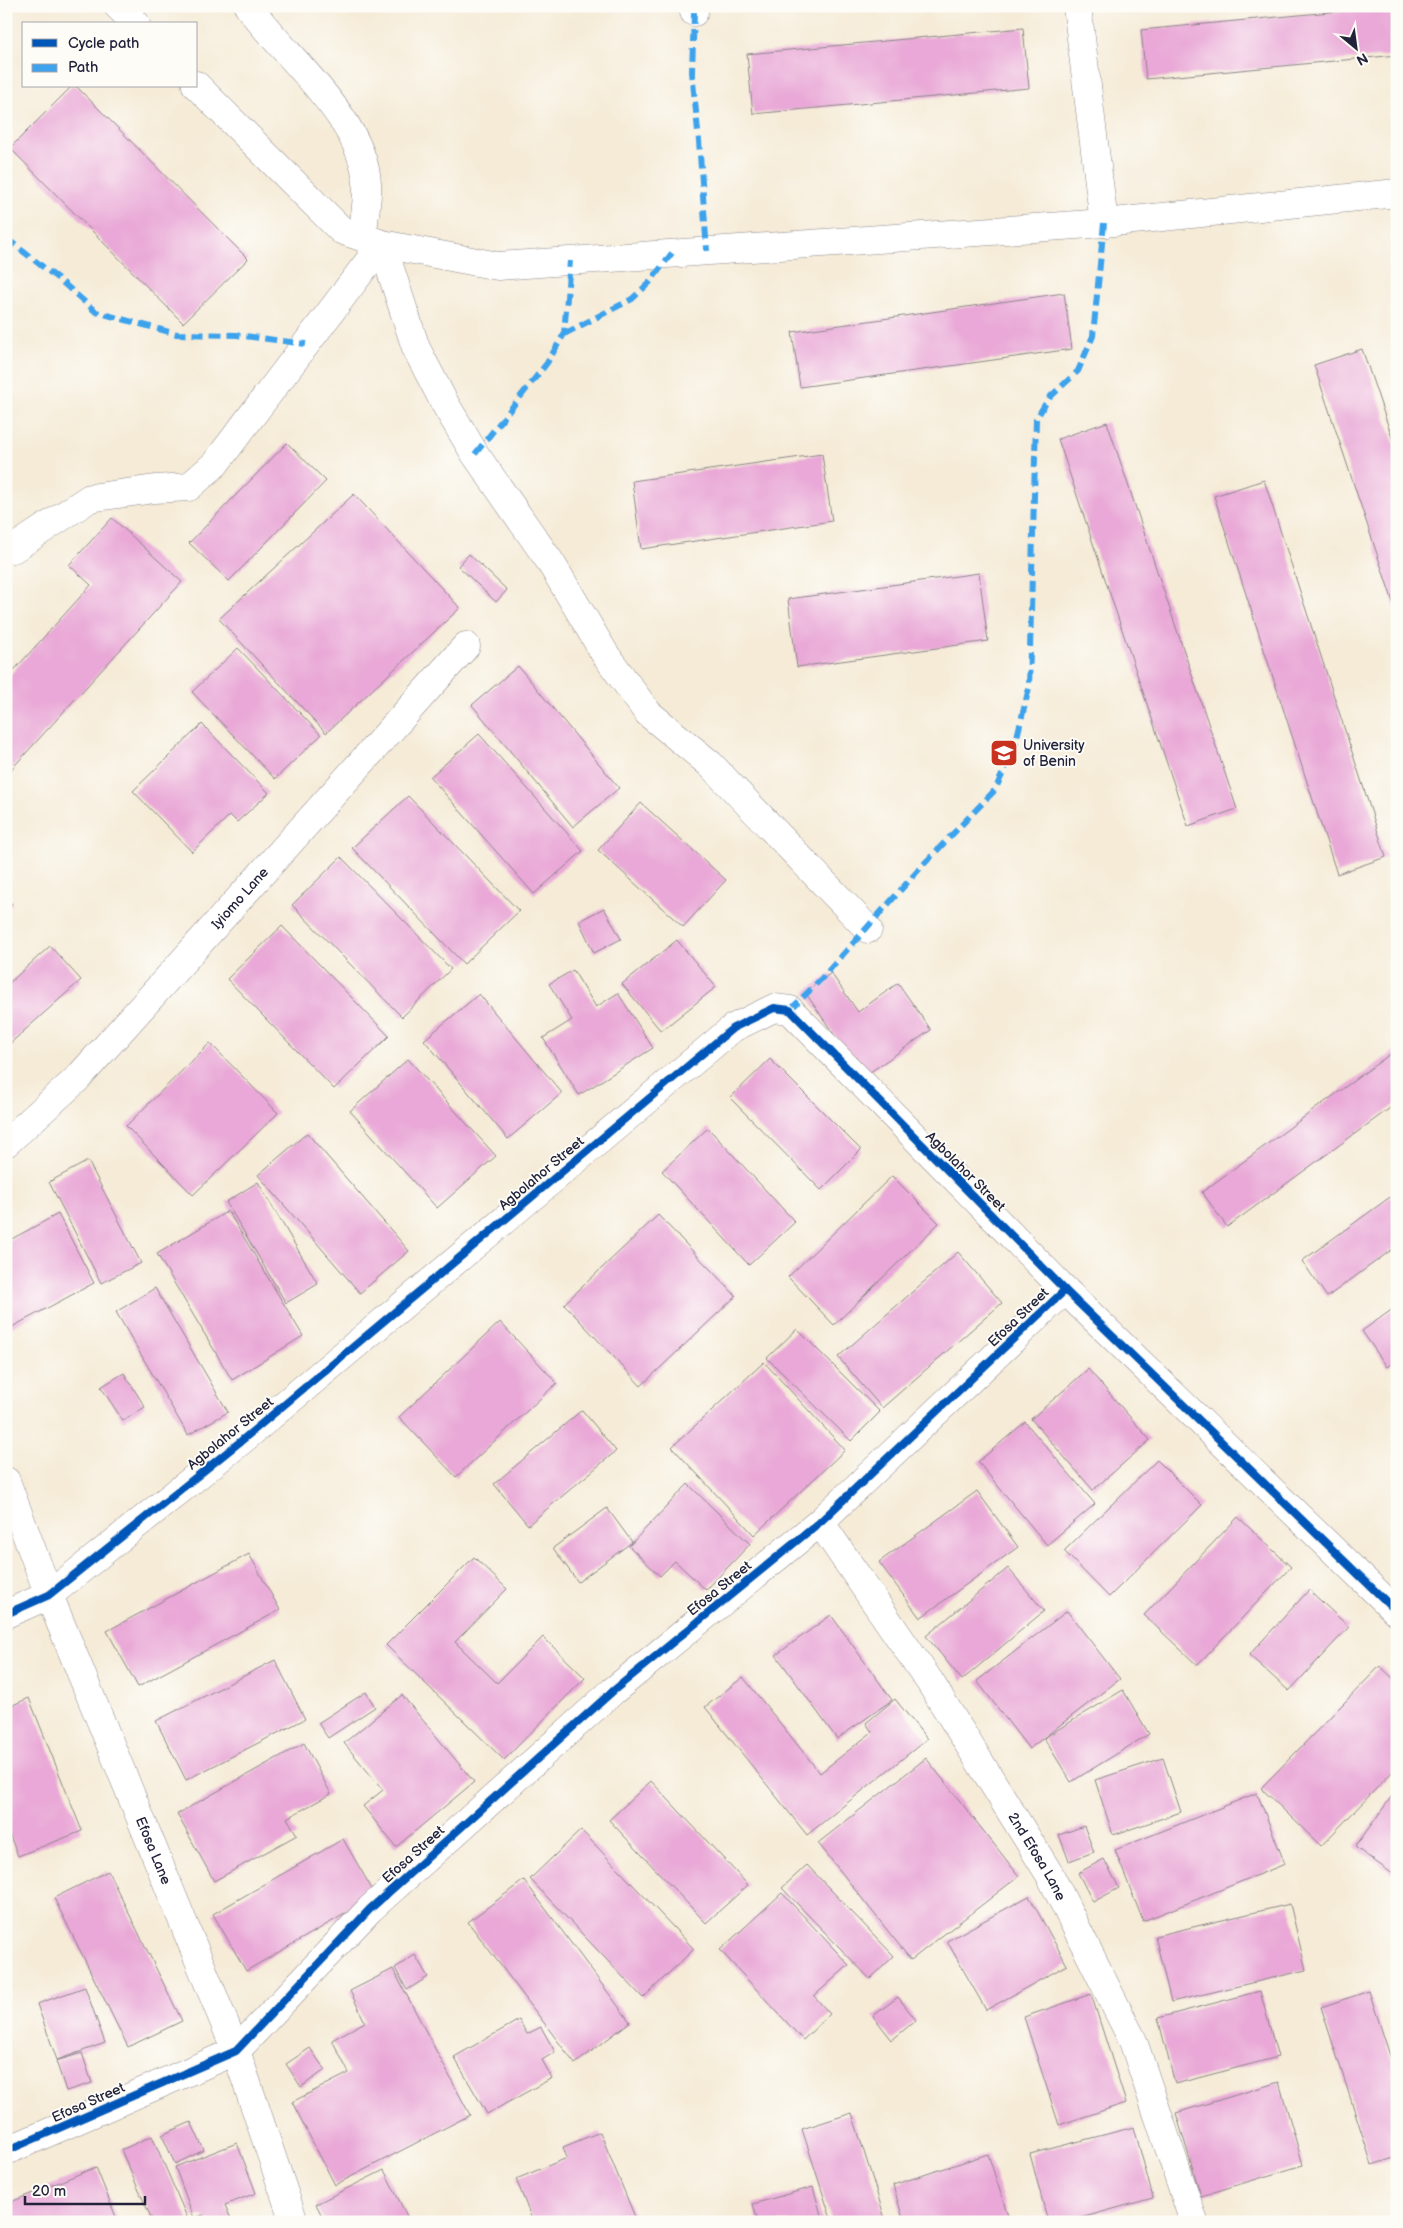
<svg xmlns="http://www.w3.org/2000/svg" width="1403" height="2228" viewBox="0 0 1403 2228" font-family="'Balsamiq Sans',sans-serif">
	<rect width="100%" height="100%" fill="#fdfcf7"/>
	<filter id="ink" filterUnits="userSpaceOnUse"><feTurbulence type="fractalNoise" baseFrequency=".02" numOctaves="2"/><feDisplacementMap in="SourceGraphic" scale="10" xChannelSelector="R" yChannelSelector="G"/><feConvolveMatrix kernelMatrix="1 2 1 2 8 2 1 2 1" color-interpolation-filters="sRGB"/></filter>
	<filter id="wash" filterUnits="userSpaceOnUse"><feTurbulence type="fractalNoise" baseFrequency=".0096" numOctaves="4" result="noise"/><feDisplacementMap in="SourceGraphic" scale="20" xChannelSelector="R" yChannelSelector="G"/><feGaussianBlur stdDeviation="1.12" result="paint"/><feColorMatrix in="noise" values="0 0 0 0 0 0 0 0 0 0 0 0 0 0 0 0 0 1.4 0 .05"/><feComposite in="paint" operator="in"/></filter>
	<g filter="url(#wash)">
		<rect width="100%" height="100%" fill="#f5ebd7"/>
		<g id="blocks">
			<g fill="#e9a8d7">
				<polygon points="1394,6 1397,55 1146,79 1141,30"/>
				<polygon points="1023,28 1029,88 753,114 747,54"/>
				<polygon points="72,86 76,86 248,259 183,323 10,148"/>
				<polygon points="1064,293 1072,349 800,387 792,332"/>
				<polygon points="1362,349 1397,452 1396,611 1314,365"/>
				<polygon points="1107,422 1237,809 1188,826 1058,439"/>
				<polygon points="287,443 326,481 229,581 189,543"/>
				<polygon points="822,454 832,521 641,549 632,481"/>
				<polygon points="1264,480 1386,857 1337,874 1214,496"/>
				<polygon points="354,494 460,608 326,733 219,619"/>
				<polygon points="112,518 182,582 6,775 6,679 91,585 69,565"/>
				<polygon points="469,554 507,590 496,602 458,566"/>
				<polygon points="979,573 988,641 797,667 788,599"/>
				<polygon points="238,648 321,735 275,779 192,692"/>
				<polygon points="518,666 619,788 573,827 472,705"/>
				<polygon points="202,724 269,793 237,822 230,815 192,852 133,791"/>
				<polygon points="479,734 583,851 534,894 430,777"/>
				<polygon points="408,796 519,911 464,964 352,848"/>
				<polygon points="641,803 726,880 683,927 598,850"/>
				<polygon points="341,857 451,969 402,1017 292,905"/>
				<polygon points="6,897 12,904 6,910"/>
				<polygon points="604,908 621,939 594,953 579,921"/>
				<polygon points="282,926 389,1036 334,1089 227,979"/>
				<polygon points="677,940 716,987 661,1031 622,984"/>
				<polygon points="50,946 81,980 6,1047 6,984 7,985"/>
				<polygon points="573,970 596,1007 618,993 653,1048 579,1095 543,1038 572,1020 549,984"/>
				<polygon points="831,973 858,1012 898,983 931,1030 863,1077 805,992"/>
				<polygon points="479,994 562,1093 508,1139 424,1040"/>
				<polygon points="210,1043 278,1113 193,1195 126,1126"/>
				<polygon points="1397,1049 1397,1103 1227,1227 1202,1192"/>
				<polygon points="408,1059 496,1156 437,1208 350,1111"/>
				<polygon points="770,1059 861,1150 821,1190 730,1098"/>
				<polygon points="708,1128 795,1222 749,1265 662,1171"/>
				<polygon points="307,1133 409,1251 360,1293 258,1175"/>
				<polygon points="88,1161 141,1263 101,1283 49,1182"/>
				<polygon points="892,1176 939,1223 834,1325 788,1277"/>
				<polygon points="258,1182 318,1284 286,1303 226,1202"/>
				<polygon points="1397,1192 1397,1246 1327,1297 1302,1261"/>
				<polygon points="228,1211 303,1336 232,1380 157,1254"/>
				<polygon points="58,1214 94,1283 10,1328 6,1322 6,1242"/>
				<polygon points="658,1215 736,1296 641,1386 564,1304"/>
				<polygon points="958,1252 1002,1303 882,1408 838,1357"/>
				<polygon points="155,1288 228,1412 188,1435 116,1312"/>
				<polygon points="1397,1306 1397,1360 1387,1367 1362,1331"/>
				<polygon points="500,1322 557,1383 456,1477 399,1417"/>
				<polygon points="797,1329 880,1412 851,1441 767,1358"/>
				<polygon points="764,1362 845,1450 754,1535 672,1447"/>
				<polygon points="1088,1369 1150,1440 1093,1490 1031,1419"/>
				<polygon points="124,1373 145,1407 123,1421 101,1387"/>
				<polygon points="582,1410 616,1451 528,1525 494,1484"/>
				<polygon points="1025,1422 1095,1504 1047,1545 978,1462"/>
				<polygon points="1157,1460 1202,1505 1109,1597 1064,1551"/>
				<polygon points="688,1484 750,1544 706,1590 675,1561 660,1576 629,1546"/>
				<polygon points="977,1491 1018,1547 920,1618 879,1562"/>
				<polygon points="607,1508 632,1542 578,1582 553,1548"/>
				<polygon points="1238,1517 1291,1567 1197,1665 1144,1615"/>
				<polygon points="249,1554 280,1610 138,1687 107,1631"/>
				<polygon points="474,1557 507,1589 455,1642 497,1683 543,1637 585,1678 504,1760 386,1645"/>
				<polygon points="1008,1568 1044,1611 962,1680 926,1636"/>
				<polygon points="1309,1590 1349,1627 1289,1691 1249,1655"/>
				<polygon points="1067,1611 1120,1679 1029,1749 977,1681"/>
				<polygon points="831,1615 892,1700 837,1739 776,1655"/>
				<polygon points="275,1660 305,1719 186,1780 156,1721"/>
				<polygon points="1380,1666 1397,1682 1397,1767 1321,1846 1261,1788"/>
				<polygon points="743,1677 820,1773 872,1732 866,1723 895,1699 927,1739 807,1835 705,1707"/>
				<polygon points="1123,1690 1149,1734 1071,1782 1044,1738"/>
				<polygon points="366,1692 375,1707 328,1738 318,1723"/>
				<polygon points="402,1695 474,1782 396,1847 363,1806 383,1790 344,1743"/>
				<polygon points="29,1698 82,1831 18,1856 6,1826 6,1708"/>
				<polygon points="304,1743 331,1794 287,1818 297,1835 214,1881 177,1814"/>
				<polygon points="926,1758 1019,1876 911,1960 818,1843"/>
				<polygon points="1163,1758 1181,1812 1113,1835 1095,1780"/>
				<polygon points="651,1781 748,1885 706,1923 609,1820"/>
				<polygon points="1397,1789 1397,1877 1355,1847"/>
				<polygon points="1257,1793 1285,1864 1143,1921 1115,1850"/>
				<polygon points="1084,1826 1094,1852 1069,1861 1059,1835"/>
				<polygon points="581,1830 694,1949 643,1998 530,1879"/>
				<polygon points="343,1839 376,1896 246,1971 213,1914"/>
				<polygon points="1104,1859 1119,1888 1093,1902 1078,1873"/>
				<polygon points="807,1865 894,1956 870,1979 782,1888"/>
				<polygon points="108,1871 182,2021 128,2047 54,1898"/>
				<polygon points="524,1880 630,2022 575,2064 468,1922"/>
				<polygon points="782,1893 849,1965 814,1996 830,2014 803,2040 720,1950"/>
				<polygon points="1029,1896 1067,1965 986,2010 947,1941"/>
				<polygon points="1290,1904 1306,1970 1171,2002 1155,1936"/>
				<polygon points="415,1955 428,1977 407,1990 395,1968"/>
				<polygon points="393,1969 470,2115 335,2185 292,2102 349,2073 332,2040 365,2022 350,1991"/>
				<polygon points="85,1987 105,2043 57,2060 37,2004"/>
				<polygon points="1260,1991 1278,2057 1175,2084 1158,2018"/>
				<polygon points="1369,1991 1397,2077 1397,2157 1372,2165 1321,2007"/>
				<polygon points="1091,1994 1126,2103 1059,2125 1024,2017"/>
				<polygon points="898,1997 916,2020 892,2040 873,2016"/>
				<polygon points="519,2020 527,2034 541,2027 555,2052 542,2060 552,2078 487,2114 454,2057"/>
				<polygon points="310,2048 325,2070 301,2087 286,2064"/>
				<polygon points="82,2053 92,2083 66,2091 56,2061"/>
				<polygon points="1279,2082 1303,2165 1201,2196 1176,2113"/>
				<polygon points="852,2113 886,2222 832,2222 802,2129"/>
				<polygon points="191,2122 204,2150 175,2164 162,2135"/>
				<polygon points="1134,2127 1153,2198 1066,2222 1048,2222 1030,2154"/>
				<polygon points="600,2132 637,2222 533,2222 516,2179 567,2158 563,2147"/>
				<polygon points="152,2136 189,2222 153,2222 121,2150"/>
				<polygon points="237,2143 256,2193 225,2205 232,2222 205,2222 203,2215 194,2218 175,2167"/>
				<polygon points="988,2154 1010,2222 904,2222 893,2185"/>
				<polygon points="96,2167 118,2222 6,2222 6,2204"/>
				<polygon points="384,2170 410,2222 325,2222 316,2204"/>
				<polygon points="813,2187 823,2222 758,2222 753,2204"/>
			</g>
		</g>
	</g>
	<g filter="url(#ink)">
		<use href="#blocks" fill-opacity="0" stroke="#8c8689" stroke-width="1"/>
		<g fill="none" stroke-linecap="round" stroke-linejoin="round">
			<defs>
				<g id="minor">
					<polyline points="118,6 136,24"/>
					<path d="M248 6C284 56 364 119 367 184 368 201 364 220 362 237"/>
					<polyline points="693,6 694,12"/>
					<polyline points="1077,6 1104,223"/>
					<polyline points="196,85 341,230 382,244 498,266 1104,223 1397,193"/>
					<polyline points="382,244 416,348 444,402 475,454 551,563 605,654 648,713 710,764 868,929"/>
					<polyline points="13,549 90,498 155,489 189,487 215,464 382,244"/>
					<path id="s1" d="M6 1143 78 1078 466 646"/>
					<path id="s2" d="M6 1481 49 1595 236 2051 294 2222"/>
					<path id="s3" d="M820 1522 930 1682 1050 1875 1133 2041 1194 2222"/>
					<polyline points="6,1614 49,1595 241,1441 733,1028 774,1008 790,1010 1065,1290 1397,1612"/>
					<polyline points="6,2151 236,2051 370,1909 613,1691 820,1522 1065,1290"/>
				</g>
			</defs>
			<use href="#minor" stroke="#8c8689" stroke-width="29"/>
			<use href="#minor" stroke="#fff" stroke-width="28"/>
			<g stroke="#3ea2ec" stroke-width="6" stroke-dasharray="12 6" stroke-linecap="butt">
				<polyline points="694,12 692,72 699,141 707,251"/>
				<polyline points="6,238 61,281 96,312 177,334 237,335 306,344"/>
				<polyline points="564,334 632,299 650,282 672,253"/>
				<polyline points="475,454 547,363 564,334 570,261"/>
				<polyline points="790,1010 822,978 923,865 995,790 1014,749 1029,688 1036,419 1049,398 1078,371 1093,336 1104,223"/>
			</g>
			<defs>
				<g id="cycleway">
					<polyline points="6,1614 49,1595 241,1441 733,1028 774,1008 790,1010 1065,1290 1397,1612"/>
					<polyline points="6,2151 236,2051 370,1909 613,1691 820,1522 1065,1290"/>
				</g>
			</defs>
			<use href="#cycleway" stroke="#fdfcf7" stroke-width="11"/>
			<use href="#cycleway" stroke="#0057b8" stroke-width="8"/>
		</g>
	</g>
	<defs>
		<symbol id="university-square" viewBox="-11 -11 22 22"><rect x="-9" y="-9" width="18" height="18" rx="4" fill="#c8321e" stroke="#fdfcf7"/><path d="M0-5L7-2L0 1L-7-2ZM-4 1L0 2.5L4 1V4Q0 6-4 4Z" fill="#fff"/></symbol>
	</defs>
	<g fill-rule="evenodd">
		<use href="#university-square" x="988" y="737" width="32" height="32"/>
	</g>
	<g text-anchor="middle" stroke-width="4" stroke-linejoin="round" paint-order="stroke">
		<g font-size="14" fill="#22223b" stroke="#fdfcf7" text-anchor="start">
			<text x="1023" y="750">University<tspan x="1023" dy="16">of Benin</tspan></text>
		</g>
		<g font-size="14" fill="#22223b" stroke="#fdfcf7">
			<text dy="5" stroke="none"><textPath href="#s1" startOffset="339">Iyiomo Lane</textPath></text>
			<text transform="translate(966 1171) rotate(45)" y="5">Agbolahor Street</text>
			<text transform="translate(541 1173) rotate(-40)" y="5">Agbolahor Street</text>
			<text transform="translate(1018 1317) rotate(-44)" y="5">Efosa Street</text>
			<text transform="translate(230 1433) rotate(-39)" y="5">Agbolahor Street</text>
			<text transform="translate(719 1588) rotate(-39)" y="5">Efosa Street</text>
			<text dy="5" stroke="none"><textPath href="#s2" startOffset="398">Efosa Lane</textPath></text>
			<text transform="translate(413 1854) rotate(-42)" y="5">Efosa Street</text>
			<text dy="5" stroke="none"><textPath href="#s3" startOffset="399">2nd Efosa Lane</textPath></text>
			<text transform="translate(88 2102) rotate(-24)" y="5">Efosa Street</text>
		</g>
	</g>
	<rect width="1403" height="2228" fill="none" stroke="#fdfcf7" stroke-width="25"/>
	<rect x="22" y="22" width="175" height="65" fill="#fdfcf7" stroke="#a5a5ac"/>
	<rect x="32" y="39" width="25" height="8" fill="#0057b8" stroke="#a5a5ac"/>
	<text x="68" y="48" font-size="15" fill="#22223b">Cycle path</text>
	<rect x="32" y="64" width="25" height="8" fill="#3ea2ec" stroke="#a5a5ac"/>
	<text x="68" y="72" font-size="15" fill="#22223b">Path</text>
	<g transform="translate(1356 48) rotate(151)" stroke="#fdfcf7" stroke-width="4" paint-order="stroke">
	<path d="M0-4L9 19L0 12L-9 19Z" fill="#22223b"/>
	<text y="-8" font-size="14" font-weight="bold" text-anchor="middle" fill="#22223b">N</text>
	</g>
	<path d="M25 2196v8h120v-8" fill="none" stroke="#22223b" stroke-width="2.5"/>
	<text x="32" y="2196" font-size="15" fill="#22223b" stroke="#fdfcf7" stroke-width="4" paint-order="stroke">20 m</text>
</svg>
